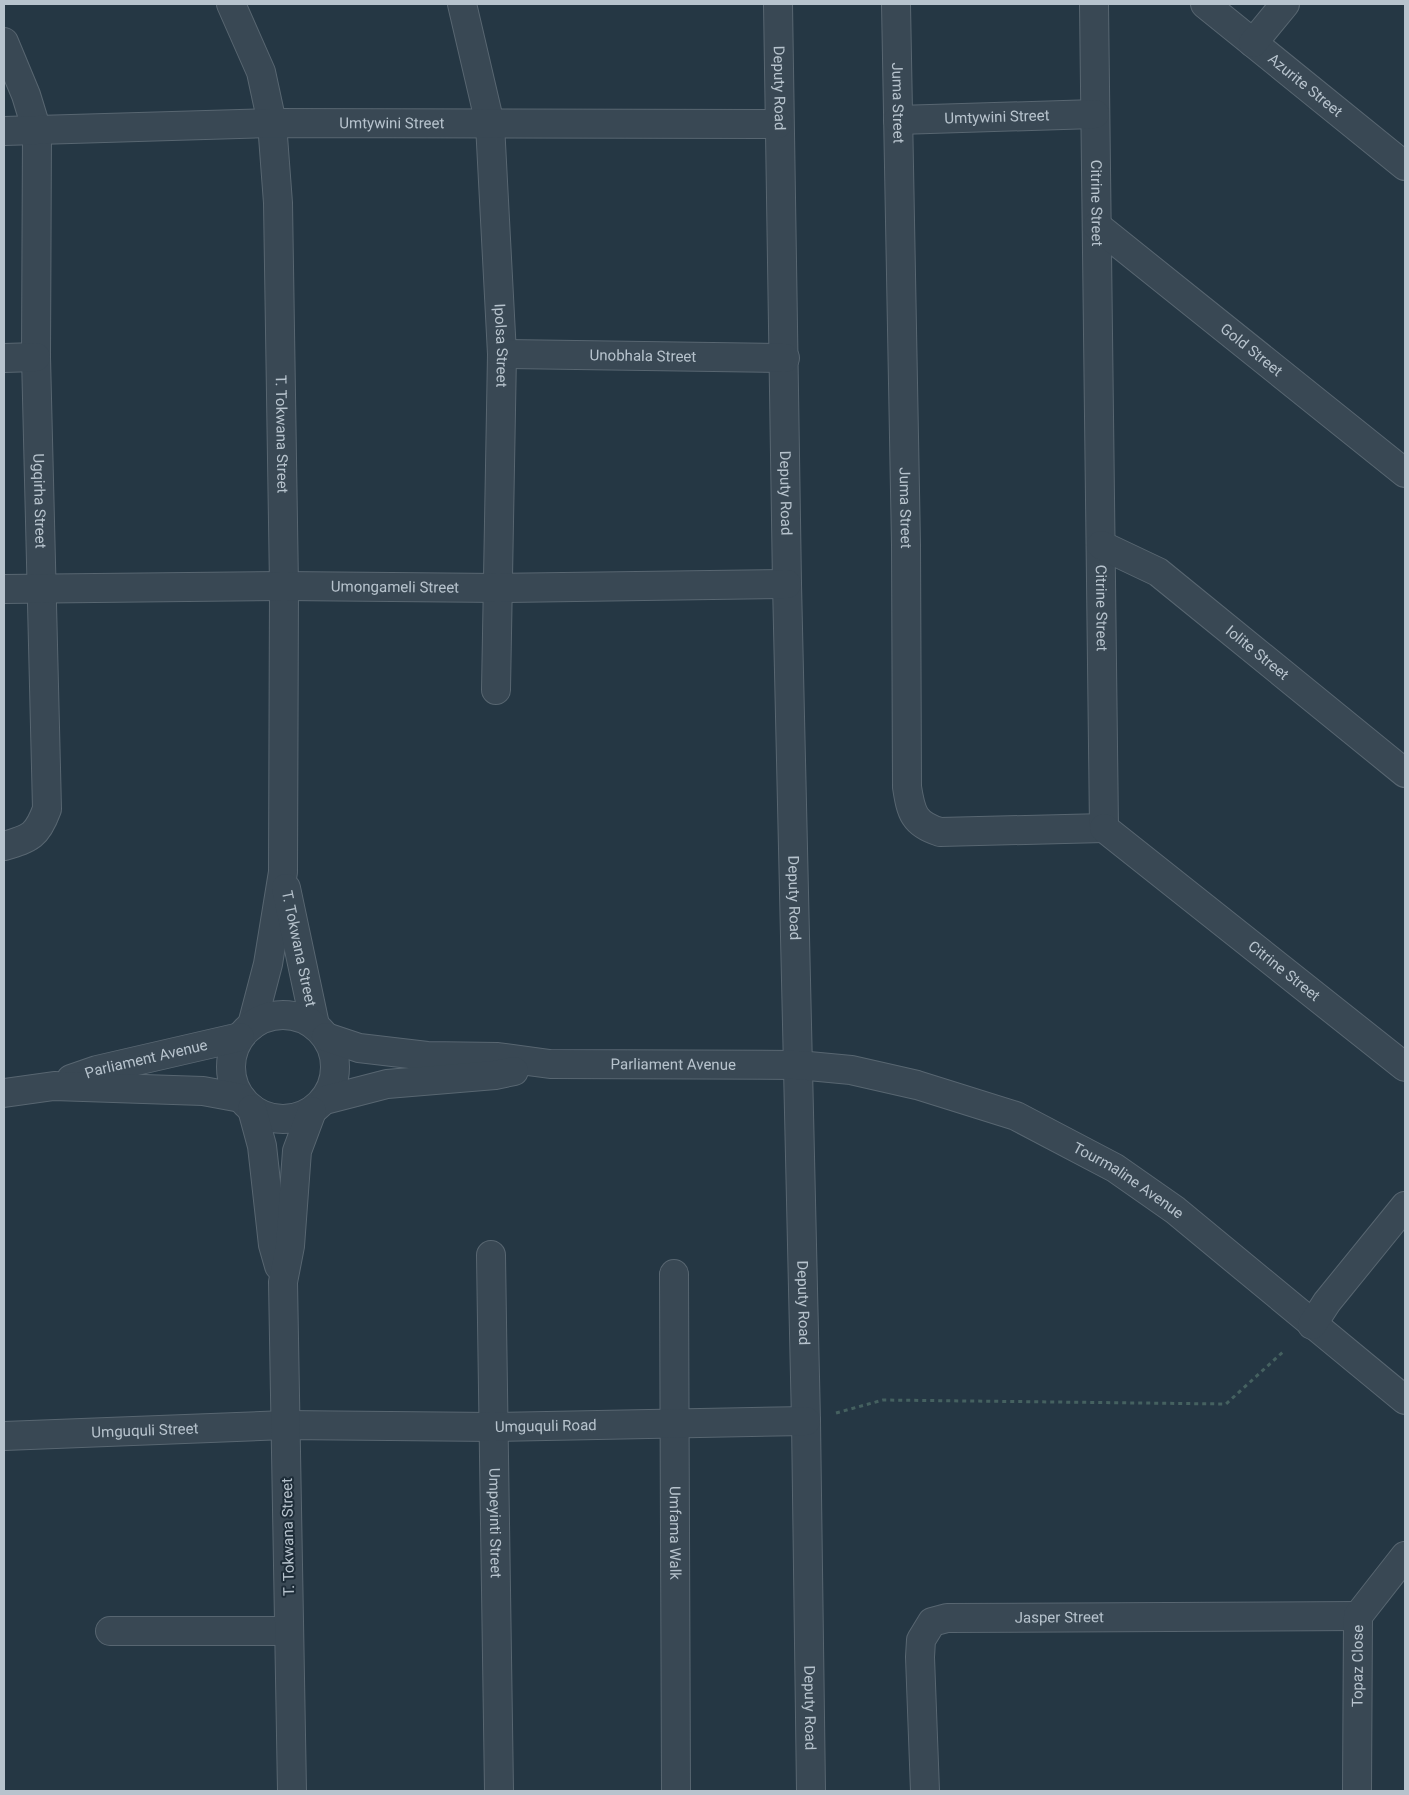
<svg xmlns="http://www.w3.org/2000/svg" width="1409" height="1795" viewBox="0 0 1409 1795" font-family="Roboto,sans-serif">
	<rect width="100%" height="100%" fill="#253744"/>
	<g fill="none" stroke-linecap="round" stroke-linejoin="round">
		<defs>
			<g id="minor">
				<path id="s1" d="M231 4 261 72 272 123 278 203 284 586 283 872 268 964 252 1025"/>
				<path id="s2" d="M462 4 490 124 502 354 496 690"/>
				<path id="s3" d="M778 4 787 584 806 1421 811 1791"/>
				<path id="s4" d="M896 4 906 545 907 787C911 813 914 824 940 832L1104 828"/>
				<path id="s5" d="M1094 4 1104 828"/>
				<path id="s6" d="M1205 4 1405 166"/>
				<path id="s7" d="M4 42 26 95 37 131 36 357 47 809C37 836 31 838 4 846"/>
				<polyline points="1253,43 1285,4"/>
				<path id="s8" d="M898 120 1095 114"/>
				<path id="s9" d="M4 131 272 123 778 124"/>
				<path id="s10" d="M1097 226 1405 473"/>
				<path id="s11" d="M502 354 785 358"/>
				<polyline points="4,358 36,357"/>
				<path id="s12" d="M1101 545 1158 572 1405 773"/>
				<path id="s13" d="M4 589 284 586 499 588 787 584"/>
				<path id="s14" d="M1104 828 1405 1067"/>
				<path id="s15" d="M286 888 315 1025"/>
				<circle cx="283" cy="1067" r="52"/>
				<path id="s16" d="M326 1037 359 1048 427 1056 498 1057 550 1064 798 1065 851 1070 917 1085 1016 1116 1115 1168 1175 1210 1405 1400"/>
				<path id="s17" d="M71 1079 97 1070 240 1037"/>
				<polyline points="4,1093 54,1086 203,1091 241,1098"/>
				<polyline points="325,1100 387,1084 495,1075 514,1071"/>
				<polyline points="252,1109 262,1146 273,1245 279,1266"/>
				<path id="s18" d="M491 1255 499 1791"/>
				<path id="s19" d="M674 1274 676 1791"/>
				<polyline points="1312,1325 1327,1302 1405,1206"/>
				<path id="s20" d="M4 1436 286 1425 493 1427 806 1421"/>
				<polyline points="110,1631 289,1631"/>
				<polyline points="292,1791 283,1282 290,1246 297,1151 312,1111"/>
				<path id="s21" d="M925 1791 920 1657 921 1640 932 1622 947 1618 1358 1616"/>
				<path id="s22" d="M1357 1791 1358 1616 1405 1556"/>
			</g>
		</defs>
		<use href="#minor" stroke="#586671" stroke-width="30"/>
		<polyline stroke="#456160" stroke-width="3" stroke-dasharray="4 4" stroke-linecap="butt" points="836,1413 883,1400 1226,1404 1285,1350"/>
		<use href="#minor" stroke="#394854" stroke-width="28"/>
	</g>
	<g text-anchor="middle" stroke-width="4" stroke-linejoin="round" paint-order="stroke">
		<g font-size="15" fill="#b7c3cd" stroke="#1e2d39">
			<text dy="5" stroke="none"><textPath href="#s6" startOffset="129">Azurite Street</textPath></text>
			<text dy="5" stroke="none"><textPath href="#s3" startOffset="84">Deputy Road</textPath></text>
			<text dy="5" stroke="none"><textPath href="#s4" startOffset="99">Juma Street</textPath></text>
			<text dy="5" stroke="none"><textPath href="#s8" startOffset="99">Umtywini Street</textPath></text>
			<text dy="5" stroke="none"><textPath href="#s9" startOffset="388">Umtywini Street</textPath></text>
			<text dy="5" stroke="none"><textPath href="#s5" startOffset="199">Citrine Street</textPath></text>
			<text dy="5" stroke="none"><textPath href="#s2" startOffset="345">Ipolsa Street</textPath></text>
			<text dy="5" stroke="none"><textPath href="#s10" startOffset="198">Gold Street</textPath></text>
			<text dy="5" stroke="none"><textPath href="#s11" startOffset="141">Unobhala Street</textPath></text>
			<text dy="5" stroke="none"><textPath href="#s1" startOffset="438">T. Tokwana Street</textPath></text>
			<text dy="5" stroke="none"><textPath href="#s3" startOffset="489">Deputy Road</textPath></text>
			<text dy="5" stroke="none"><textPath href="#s7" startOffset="465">Ugqirha Street</textPath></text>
			<text dy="5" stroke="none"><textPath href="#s4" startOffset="504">Juma Street</textPath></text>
			<text dy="5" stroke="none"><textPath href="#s13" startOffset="391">Umongameli Street</textPath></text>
			<text dy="5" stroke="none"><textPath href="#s5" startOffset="604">Citrine Street</textPath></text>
			<text dy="5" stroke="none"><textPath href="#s12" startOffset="191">Iolite Street</textPath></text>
			<text dy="5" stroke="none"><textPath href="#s3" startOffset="894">Deputy Road</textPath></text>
			<text dy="5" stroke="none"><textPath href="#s15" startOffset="62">T. Tokwana Street</textPath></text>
			<text dy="5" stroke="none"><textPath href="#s14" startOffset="230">Citrine Street</textPath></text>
			<text dy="5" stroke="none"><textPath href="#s17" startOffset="78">Parliament Avenue</textPath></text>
			<text dy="5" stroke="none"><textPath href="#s16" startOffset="350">Parliament Avenue</textPath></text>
			<text dy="5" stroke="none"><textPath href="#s16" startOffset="829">Tourmaline Avenue</textPath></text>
			<text dy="5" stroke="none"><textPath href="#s3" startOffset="1299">Deputy Road</textPath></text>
			<text dy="5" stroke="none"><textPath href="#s20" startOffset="542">Umguquli Road</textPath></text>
			<text dy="5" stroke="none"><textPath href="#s20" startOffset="141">Umguquli Street</textPath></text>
			<text dy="5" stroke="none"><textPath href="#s18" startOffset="268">Umpeyinti Street</textPath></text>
			<text dy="5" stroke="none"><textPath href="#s19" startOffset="259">Umfama Walk</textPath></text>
			<text transform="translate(288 1537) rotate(-91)" y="5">T. Tokwana Street</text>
			<text dy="5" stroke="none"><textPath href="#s21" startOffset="300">Jasper Street</textPath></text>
			<text dy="5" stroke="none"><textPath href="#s22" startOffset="125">Topaz Close</textPath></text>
			<text dy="5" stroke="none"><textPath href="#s3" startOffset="1704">Deputy Road</textPath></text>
		</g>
	</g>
	<rect width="1409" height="1795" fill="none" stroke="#b7c3cd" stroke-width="10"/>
</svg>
